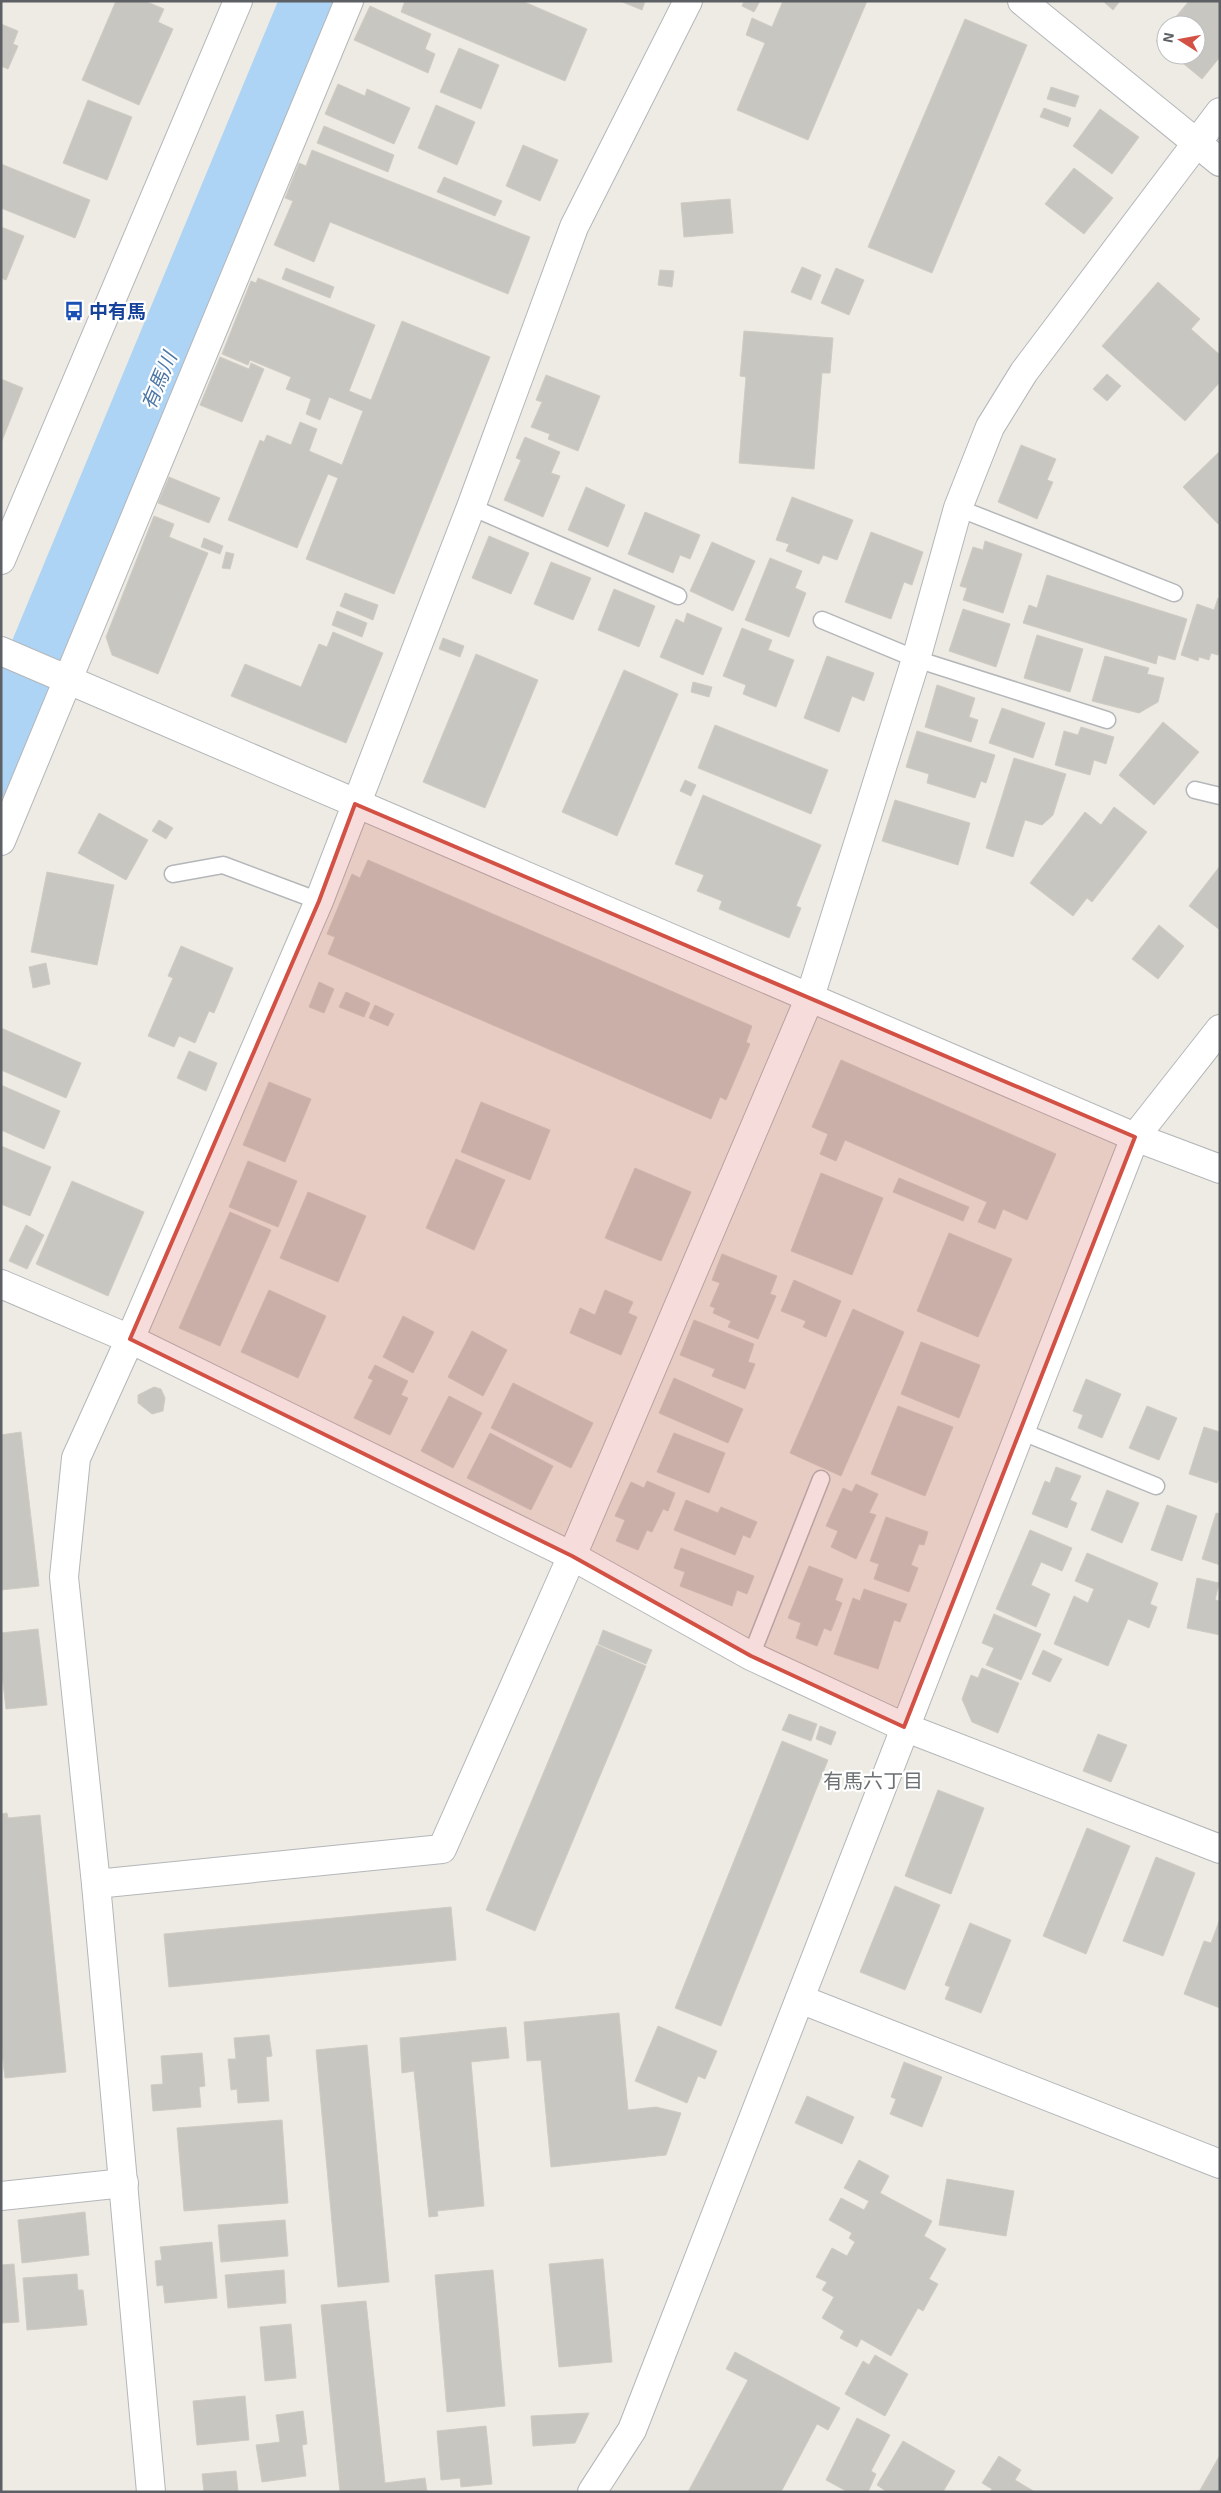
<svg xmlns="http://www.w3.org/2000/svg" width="1221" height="2493" viewBox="0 0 1221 2493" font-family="'Exo 2','Noto Sans JP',sans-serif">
	<rect width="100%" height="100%" fill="#edebe4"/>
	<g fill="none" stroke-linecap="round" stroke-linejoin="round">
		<polyline stroke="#add4f4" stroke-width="72" points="1,761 317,1"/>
	</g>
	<g fill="#c8c6c1" stroke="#d0ccc3">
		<polygon points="116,1 145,1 164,9 158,22 173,29 139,105 82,80"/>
		<polygon points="405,1 522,1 587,29 565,81 401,12"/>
		<polygon points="620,1 645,1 642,10"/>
		<polygon points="744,1 760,1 754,12 742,6"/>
		<polygon points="783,1 867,1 808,140 737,110 765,43 746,35 752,18 772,27"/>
		<polygon points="1103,1 1120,1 1113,10"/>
		<polygon points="1189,1 1220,1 1220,57 1202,79 1173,55 1196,55 1196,25 1169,25"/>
		<polygon points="370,6 431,34 425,49 435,54 428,73 354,40"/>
		<polygon points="965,19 1027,45 932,273 868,247"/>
		<polygon points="1,24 18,31 13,44 18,46 8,69 1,66"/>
		<polygon points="1166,29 1166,49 1156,41"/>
		<polygon points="459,48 499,65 481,109 440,92"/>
		<polygon points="338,84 365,96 367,89 410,108 394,144 325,114"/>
		<polygon points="1051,87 1079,96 1075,107 1047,99"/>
		<polygon points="88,100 132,117 107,180 63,163"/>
		<polygon points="436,105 475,122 457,165 418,148"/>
		<polygon points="1044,108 1071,118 1068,127 1040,117"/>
		<polygon points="1100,109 1139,137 1112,174 1073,146"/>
		<polygon points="324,126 394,155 388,172 317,143"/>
		<polygon points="523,145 558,160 540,201 506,186"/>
		<polygon points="312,150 530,237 508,294 330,222 314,262 274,245 293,201 285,198 299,163 306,166"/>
		<polygon points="1,164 90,200 75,238 1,208"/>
		<polygon points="1074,168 1113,198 1084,234 1045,204"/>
		<polygon points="444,177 502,201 495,216 437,192"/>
		<polygon points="730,199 733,233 684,237 681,203"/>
		<polygon points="1,227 24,236 6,280 1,278"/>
		<polygon points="802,267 821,275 811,300 791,292"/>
		<polygon points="286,268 334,287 330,298 282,279"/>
		<polygon points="836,268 864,280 849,315 821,303"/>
		<polygon points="660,270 674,271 672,287 658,285"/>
		<polygon points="258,278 375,325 349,391 371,400 402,321 490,357 394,594 306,559 338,478 328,474 297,548 228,520 260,440 264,442 267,435 291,445 300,422 317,429 309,451 342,465 363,411 329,397 320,420 306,414 311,399 286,389 291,377 250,360 248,365 222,354 251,281 256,283"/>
		<polygon points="1158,282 1200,319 1191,329 1220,355 1220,382 1185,421 1102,346"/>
		<polygon points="744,331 833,338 830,373 822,373 814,469 739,463 746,377 740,376"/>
		<polygon points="220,357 249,369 251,363 264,369 242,422 200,405"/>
		<polygon points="1107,374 1121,386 1107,401 1093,389"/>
		<polygon points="546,375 600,396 578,451 548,439 550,434 531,427 542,402 536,400"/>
		<polygon points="1,379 23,388 1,443"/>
		<polygon points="525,437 560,452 551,473 560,476 543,517 504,500 521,460 516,458"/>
		<polygon points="1021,445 1056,459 1047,480 1053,482 1037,519 998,502"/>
		<polygon points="1220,451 1220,522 1218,524 1183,487"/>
		<polygon points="169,477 220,498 209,523 158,503"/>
		<polygon points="586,487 625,505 608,547 568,530"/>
		<polygon points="792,497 853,520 837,560 823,555 819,564 786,551 789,544 776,540"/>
		<polygon points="645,512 700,535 690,559 680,555 673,573 628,554"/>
		<polygon points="154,516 174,524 169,537 208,553 158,674 112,655 106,637"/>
		<polygon points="871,532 923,552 912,585 904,582 891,619 845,602"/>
		<polygon points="489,536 529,553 511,594 472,578"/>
		<polygon points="204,538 223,546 220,554 201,547"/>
		<polygon points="985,541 1022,554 1003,613 963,600 967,588 960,586 973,547 983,550"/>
		<polygon points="712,542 755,561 733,611 690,591"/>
		<polygon points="226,552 234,554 230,569 222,568"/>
		<polygon points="770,558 802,571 795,588 806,593 789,637 745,620"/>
		<polygon points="551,562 591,578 573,620 534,604"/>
		<polygon points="1047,575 1187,619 1175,660 1158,655 1156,664 1023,623 1029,605 1037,608"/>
		<polygon points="614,589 655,606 639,647 598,630"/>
		<polygon points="345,593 378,605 373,620 340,606"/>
		<polygon points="1218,598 1220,599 1220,649 1218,655 1211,653 1209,660 1199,657 1198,661 1181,655 1197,604 1214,610"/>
		<polygon points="963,609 1010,624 996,667 949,651"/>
		<polygon points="337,611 367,623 362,637 332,625"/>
		<polygon points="687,613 722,628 703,675 660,657 676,619 684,623"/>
		<polygon points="742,628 772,640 768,650 794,660 776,707 743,694 746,685 723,676"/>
		<polygon points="333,632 383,653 346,743 231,696 245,664 301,687 319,644 327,647"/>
		<polygon points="1037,635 1083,649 1070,692 1024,678"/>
		<polygon points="443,638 464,646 460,657 439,649"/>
		<polygon points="476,654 538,680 485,808 423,782"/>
		<polygon points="827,656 874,673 864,701 852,696 839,732 804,718"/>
		<polygon points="1105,656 1149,668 1147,674 1164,678 1158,702 1139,713 1092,701"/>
		<polygon points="624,670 678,694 617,836 562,812"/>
		<polygon points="693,682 712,687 709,697 691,692"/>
		<polygon points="937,685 975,698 969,717 978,720 971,742 925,727"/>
		<polygon points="1002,708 1045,723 1033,758 989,743"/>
		<polygon points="1163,722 1199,752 1154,805 1119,775"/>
		<polygon points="715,725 828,770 811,814 698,768"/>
		<polygon points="1081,727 1114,737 1106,764 1094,760 1090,775 1055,765 1064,731 1078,735"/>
		<polygon points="917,731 995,755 986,783 981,781 975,798 927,783 929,774 906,767"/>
		<polygon points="1014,758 1066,774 1053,815 1042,825 1025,820 1013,857 986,848"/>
		<polygon points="685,780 696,785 691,796 680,791"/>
		<polygon points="703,795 821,845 796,906 801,908 789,938 719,909 722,901 697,891 704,875 675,864"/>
		<polygon points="895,800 970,823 958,865 882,841"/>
		<polygon points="1114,807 1147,832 1092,902 1087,898 1073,916 1030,883 1085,812 1101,825"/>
		<polygon points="99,813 148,840 126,880 78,853"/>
		<polygon points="159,820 173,828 166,839 152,831"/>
		<polygon points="368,860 752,1026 746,1042 750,1044 726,1100 720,1097 711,1119 328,954 335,937 327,934 352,874 360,878"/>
		<polygon points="1220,866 1220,930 1189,906"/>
		<polygon points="47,872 114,885 97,965 31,952"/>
		<polygon points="1159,925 1184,946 1158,979 1132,959"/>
		<polygon points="181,946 233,968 214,1013 209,1011 195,1043 179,1036 174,1047 148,1036 173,978 168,976"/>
		<polygon points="46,963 50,984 33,988 29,967"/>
		<polygon points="319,982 334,989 324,1013 309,1007"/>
		<polygon points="346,992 370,1003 364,1017 339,1007"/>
		<polygon points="375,1005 394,1014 388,1026 369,1018"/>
		<polygon points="1,1028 81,1063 66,1098 1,1070"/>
		<polygon points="189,1051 217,1063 206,1091 177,1078"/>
		<polygon points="841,1060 1056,1154 1027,1220 1003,1209 995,1229 978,1222 987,1202 845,1140 836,1161 820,1154 828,1134 812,1127"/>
		<polygon points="269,1082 311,1099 285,1162 243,1145"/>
		<polygon points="1,1085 60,1111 44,1149 1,1130"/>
		<polygon points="481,1102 550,1130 530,1180 461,1152"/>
		<polygon points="1,1146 51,1167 30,1216 1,1204"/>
		<polygon points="456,1159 505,1180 474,1250 426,1228"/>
		<polygon points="248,1161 297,1181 278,1227 229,1207"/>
		<polygon points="635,1168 691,1192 661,1261 605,1238"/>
		<polygon points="821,1173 883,1198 852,1275 791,1251"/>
		<polygon points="899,1178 969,1207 963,1221 893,1192"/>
		<polygon points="72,1181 144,1212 108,1296 36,1264"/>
		<polygon points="308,1192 366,1216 338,1282 280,1258"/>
		<polygon points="230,1212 271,1230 220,1346 179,1328"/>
		<polygon points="26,1225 44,1235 27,1269 9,1261"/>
		<polygon points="949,1233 1012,1259 978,1337 917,1311"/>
		<polygon points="722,1254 777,1276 770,1294 776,1296 758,1339 728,1327 731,1321 713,1313 715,1308 710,1306 720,1283 712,1280"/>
		<polygon points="794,1280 841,1301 826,1337 803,1327 806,1321 781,1311"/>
		<polygon points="269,1290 326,1316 298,1378 241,1352"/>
		<polygon points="605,1290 633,1302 628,1313 637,1317 621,1355 570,1333 580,1308 595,1315"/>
		<polygon points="853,1309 904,1332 841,1476 790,1453"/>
		<polygon points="403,1316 434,1332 413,1373 383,1357"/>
		<polygon points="694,1320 754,1344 748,1362 755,1364 745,1389 712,1376 715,1369 680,1355"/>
		<polygon points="472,1331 507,1350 483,1396 448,1377"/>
		<polygon points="921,1342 980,1365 959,1418 901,1394"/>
		<polygon points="375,1365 408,1381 401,1395 408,1398 390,1435 354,1418 373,1380 368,1378"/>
		<polygon points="674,1378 743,1409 728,1443 659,1413"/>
		<polygon points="1086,1379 1121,1394 1102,1438 1078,1428 1083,1415 1073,1411"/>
		<polygon points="513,1383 593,1423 571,1468 491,1428"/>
		<polygon points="154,1387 161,1389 165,1398 163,1411 152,1414 138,1403 138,1395"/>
		<polygon points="449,1396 482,1413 453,1468 421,1451"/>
		<polygon points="898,1406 953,1427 925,1496 871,1474"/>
		<polygon points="1147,1406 1177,1418 1159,1460 1129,1448"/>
		<polygon points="1204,1427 1220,1432 1220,1476 1217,1483 1189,1474"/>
		<polygon points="21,1432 39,1586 1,1590 1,1435"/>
		<polygon points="490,1433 553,1466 531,1510 467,1478"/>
		<polygon points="674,1433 725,1453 709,1493 657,1472"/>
		<polygon points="1056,1467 1081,1476 1070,1500 1077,1503 1067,1528 1032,1514 1045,1481 1050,1483"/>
		<polygon points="647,1481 675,1493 668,1511 663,1509 652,1532 647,1530 638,1550 616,1541 625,1520 615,1516 631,1482 644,1488"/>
		<polygon points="856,1484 878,1494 869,1513 876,1515 856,1559 831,1547 838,1531 826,1526 843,1488 852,1492"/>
		<polygon points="1107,1490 1139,1503 1122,1543 1091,1530"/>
		<polygon points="686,1500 718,1513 721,1507 757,1522 750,1538 743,1535 735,1555 674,1530"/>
		<polygon points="1167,1505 1197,1516 1182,1561 1151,1550"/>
		<polygon points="1216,1513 1220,1514 1220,1565 1202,1559"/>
		<polygon points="886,1517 928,1532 924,1545 919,1544 911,1565 918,1568 909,1592 874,1579 879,1564 870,1561"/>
		<polygon points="1030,1530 1072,1548 1062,1571 1041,1562 1031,1585 1050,1594 1036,1627 996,1609"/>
		<polygon points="681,1548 754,1576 747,1594 737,1590 732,1606 680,1586 685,1572 674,1568"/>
		<polygon points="1087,1553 1158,1583 1150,1604 1157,1607 1149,1628 1128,1619 1108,1666 1054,1644 1074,1596 1088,1603 1094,1589 1075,1581"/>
		<polygon points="809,1566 843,1579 835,1600 842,1603 831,1631 824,1628 817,1646 796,1638 801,1623 788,1618"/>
		<polygon points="1197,1578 1219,1583 1215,1600 1220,1601 1220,1635 1187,1628"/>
		<polygon points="864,1589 907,1604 900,1622 894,1620 878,1669 834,1654 853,1598 860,1601"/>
		<polygon points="994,1614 1041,1634 1021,1680 986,1665 994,1648 982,1643"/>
		<polygon points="38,1629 47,1705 6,1709 1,1665 1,1633"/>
		<polygon points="603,1630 652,1650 646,1664 598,1644"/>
		<polygon points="597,1645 646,1666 535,1931 486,1910"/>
		<polygon points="1043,1650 1062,1659 1050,1682 1032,1674"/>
		<polygon points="982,1668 1019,1683 998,1733 972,1722 962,1699 971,1675 978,1678"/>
		<polygon points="789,1714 817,1724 811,1741 782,1730"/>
		<polygon points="820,1726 836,1732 831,1745 816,1739"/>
		<polygon points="1098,1734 1127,1745 1111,1782 1083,1771"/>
		<polygon points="782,1741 828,1760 721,2026 675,2008"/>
		<polygon points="938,1790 984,1808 951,1894 905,1876"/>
		<polygon points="7,1813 8,1818 40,1815 66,2072 5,2078 1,2044 1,1814"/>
		<polygon points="1087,1828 1130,1846 1086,1954 1043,1936"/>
		<polygon points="1156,1857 1195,1873 1163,1956 1123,1941"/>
		<polygon points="895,1886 940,1905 905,1990 860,1972"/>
		<polygon points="451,1907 456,1960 169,1987 164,1934"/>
		<polygon points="1220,1919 1220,2008 1184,1994 1204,1941 1211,1943"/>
		<polygon points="970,1923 1011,1940 981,2013 945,1999 950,1987 945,1985"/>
		<polygon points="619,2013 628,2110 656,2107 681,2113 666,2155 551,2167 541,2060 527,2061 524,2022"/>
		<polygon points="658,2026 717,2051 705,2079 698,2076 687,2103 635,2081"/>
		<polygon points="506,2027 509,2058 471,2062 484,2206 437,2211 438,2216 429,2217 414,2071 402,2073 400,2038"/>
		<polygon points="269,2035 272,2056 266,2057 269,2101 238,2103 237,2089 231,2090 228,2059 236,2059 234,2038"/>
		<polygon points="367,2045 389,2282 338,2287 316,2050"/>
		<polygon points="202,2053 205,2086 199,2087 201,2107 153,2111 151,2085 163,2084 161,2056"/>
		<polygon points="904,2062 942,2077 922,2127 890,2114 896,2099 891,2097"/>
		<polygon points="807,2096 854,2117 842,2144 795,2123"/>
		<polygon points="282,2120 288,2203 184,2211 177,2128"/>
		<polygon points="859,2160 889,2176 880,2193 932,2221 924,2236 946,2249 929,2279 938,2284 923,2311 918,2308 891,2356 861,2339 857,2347 840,2338 844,2331 822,2318 834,2297 822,2290 827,2282 816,2277 832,2248 847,2256 855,2242 849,2238 852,2233 829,2220 841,2198 864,2210 869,2201 844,2188"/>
		<polygon points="947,2179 1014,2191 1006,2236 939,2225"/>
		<polygon points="85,2212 89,2255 22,2263 18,2220"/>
		<polygon points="285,2220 288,2256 221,2262 218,2225"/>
		<polygon points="212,2242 217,2298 165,2303 163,2285 157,2286 155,2261 162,2260 160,2247"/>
		<polygon points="603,2259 612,2362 559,2367 549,2264"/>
		<polygon points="14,2264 19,2322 1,2323 1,2265"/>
		<polygon points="284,2270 286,2303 228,2308 225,2275"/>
		<polygon points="493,2270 505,2406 447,2412 435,2275"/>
		<polygon points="77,2274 78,2290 83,2290 87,2325 27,2330 23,2278"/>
		<polygon points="366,2301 385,2483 425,2478 427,2492 340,2492 321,2305"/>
		<polygon points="291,2324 296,2378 265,2381 260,2327"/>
		<polygon points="735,2352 840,2408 828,2430 817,2424 781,2492 688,2492 748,2380 726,2369"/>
		<polygon points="875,2355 908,2374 885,2416 845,2394 863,2361 869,2365"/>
		<polygon points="245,2396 249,2440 197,2445 193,2401"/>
		<polygon points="303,2411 307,2444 302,2445 306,2476 262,2482 256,2445 280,2442 276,2415"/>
		<polygon points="589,2413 575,2443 533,2446 531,2416"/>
		<polygon points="857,2418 890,2435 871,2471 876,2474 868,2492 848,2492 826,2480"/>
		<polygon points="486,2426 492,2484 461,2487 460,2478 441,2480 437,2431"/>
		<polygon points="903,2441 955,2471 943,2492 887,2492 877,2485"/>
		<polygon points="1220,2455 1220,2492 1199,2492"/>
		<polygon points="999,2456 1021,2470 1015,2480 1035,2492 990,2492 992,2489 982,2483"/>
		<polygon points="236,2471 238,2492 204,2492 202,2474"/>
	</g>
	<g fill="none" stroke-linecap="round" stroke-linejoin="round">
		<defs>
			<g id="service">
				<polyline points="471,507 678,596"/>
				<polyline points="958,508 1174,593"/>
				<polyline points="822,620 916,659 1107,720"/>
				<polyline points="1195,790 1220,796"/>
				<polyline points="173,874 223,865 319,901"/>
				<polyline points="1020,1431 1156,1486"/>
				<polyline points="751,1656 821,1479"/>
			</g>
			<g id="minor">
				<polyline points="1022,1 1220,162"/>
				<polyline points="1,841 349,1"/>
				<polyline points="1,1284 130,1339 572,1556 751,1656 904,1727 1220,1849"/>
				<polyline points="96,1884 442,1849 572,1556 810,997 916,659 958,508 990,427 1024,372 1220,112"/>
				<polyline points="800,1999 1220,2164"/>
				<polyline points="1,2196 124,2183"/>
				<polyline points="151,2492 96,1884 64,1577 76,1458 130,1339 319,901 471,507 574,227 688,1"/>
			</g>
			<g id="tertiary">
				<polyline points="1,560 238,1"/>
				<polyline points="1,651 1135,1137 1220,1169"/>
				<polyline points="592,2492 632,2430 1135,1137 1220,1029"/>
			</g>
		</defs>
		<use href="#service" stroke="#b4b6b9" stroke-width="19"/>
		<use href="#minor" stroke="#b4b6b9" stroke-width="30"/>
		<use href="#tertiary" stroke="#b4b6b9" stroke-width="30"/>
		<use href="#service" stroke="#fff" stroke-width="16"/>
		<use href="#minor" stroke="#fff" stroke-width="28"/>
		<use href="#tertiary" stroke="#fff" stroke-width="28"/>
	</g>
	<path fill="#d35044" fill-opacity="0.2" stroke="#d35044" stroke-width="4" stroke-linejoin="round" d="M355 804 1135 1137 904 1727 751 1656 572 1556 130 1339 319 901Z"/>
	<defs>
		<symbol id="bus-bare" viewBox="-9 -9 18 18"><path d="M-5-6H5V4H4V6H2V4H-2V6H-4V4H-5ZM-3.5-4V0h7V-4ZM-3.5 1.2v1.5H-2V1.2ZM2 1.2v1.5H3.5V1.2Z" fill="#1a4fb4" stroke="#fff" stroke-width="2.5" paint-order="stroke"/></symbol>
	</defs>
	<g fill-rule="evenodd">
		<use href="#bus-bare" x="60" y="297" width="28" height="28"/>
	</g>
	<g text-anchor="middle" stroke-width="4.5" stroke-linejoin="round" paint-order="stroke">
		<g font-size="19" font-weight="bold" fill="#164399" stroke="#fff" text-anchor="start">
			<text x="89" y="318">中有馬</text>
		</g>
		<g font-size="20" font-style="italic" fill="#4c76a4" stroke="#fff">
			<text transform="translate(159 381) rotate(-67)" y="7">有馬川</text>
		</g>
		<g font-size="20" fill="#6d7174" stroke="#fff">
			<text x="873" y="1788">有馬六丁目</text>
		</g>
	</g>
	<rect width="1221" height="2493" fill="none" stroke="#5c5f63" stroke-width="5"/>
	<g transform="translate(1181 40) rotate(281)"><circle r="24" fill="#ffffff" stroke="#bebfc1"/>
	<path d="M0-4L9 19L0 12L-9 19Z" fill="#d35044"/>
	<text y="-8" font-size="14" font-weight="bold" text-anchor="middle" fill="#5c5f63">N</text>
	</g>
</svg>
